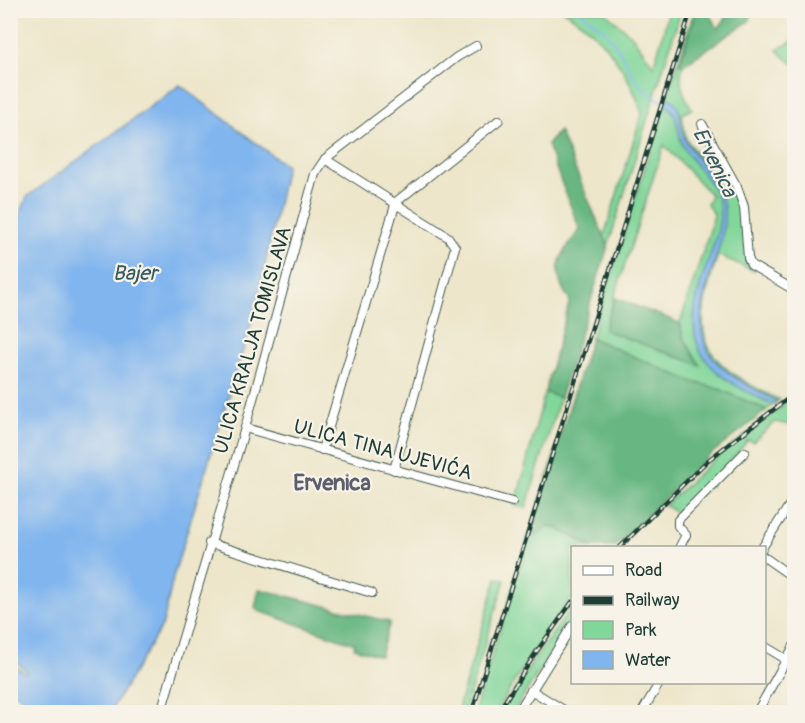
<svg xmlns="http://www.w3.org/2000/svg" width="805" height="723" viewBox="0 0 805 723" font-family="Pangolin,sans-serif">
	<rect width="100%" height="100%" fill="#f7f3e8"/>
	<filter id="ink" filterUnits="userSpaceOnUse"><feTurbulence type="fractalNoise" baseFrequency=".0167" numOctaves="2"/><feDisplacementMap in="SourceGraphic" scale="12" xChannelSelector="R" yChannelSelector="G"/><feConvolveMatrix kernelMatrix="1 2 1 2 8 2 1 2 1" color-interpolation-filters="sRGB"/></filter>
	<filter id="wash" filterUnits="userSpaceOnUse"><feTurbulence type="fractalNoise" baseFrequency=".008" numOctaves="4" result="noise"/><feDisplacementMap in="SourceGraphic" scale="24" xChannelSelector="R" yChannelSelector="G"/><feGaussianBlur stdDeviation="1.35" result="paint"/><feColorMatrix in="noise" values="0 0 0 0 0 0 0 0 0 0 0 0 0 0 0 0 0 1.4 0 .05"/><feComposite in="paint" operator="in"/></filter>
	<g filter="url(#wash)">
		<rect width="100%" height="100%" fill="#ede6ca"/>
		<g fill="#81d69a" stroke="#508a67" stroke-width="1.5" fill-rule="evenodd">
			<path d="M563 11H604L632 36 654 66 669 11H681L608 246 604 236 642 114C630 72 601 32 563 11Z"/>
			<path d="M694 11H697L680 63 683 65C677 82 684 95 692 109L682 114 686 139 724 193 734 187 741 205 754 271 718 255C689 340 699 361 780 400L767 410 719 389 693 382 591 338ZM664 145 711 195 707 205 714 214 711 227 680 323 683 336 699 364 604 329Z"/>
			<polygon points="794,40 794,65 777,50"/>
			<polygon points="545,392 560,398 526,508 515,506"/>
			<polygon points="794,397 794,426 775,422 753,442 748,440 711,485 677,514 665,505 713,460"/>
			<polygon points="548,526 555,527 592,547 572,548 572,598 525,664 496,712 474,712 530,533 538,535"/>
			<polygon points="497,578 505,580 464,712 457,712"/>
			<polygon points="572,607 572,621 513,712 501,712 535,658"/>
		</g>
		<g fill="#68b782" stroke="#447a5b" stroke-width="1.5">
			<polygon points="697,10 707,11 718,29 731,11 754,11 749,21 683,65 680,63"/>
			<path d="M559 131 608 246 560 398 545 392 570 300C548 272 560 254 580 230L547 145Z"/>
			<polygon points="615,298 680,323 683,337 700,365 604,330"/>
			<polygon points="591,338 693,382 719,389 767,410 706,458 615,547 592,547 555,527 548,526 538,535 530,533"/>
			<polygon points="259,589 390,622 380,656 354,648 355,644 259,611 255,608"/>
		</g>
		<g fill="#81b5ee" stroke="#507991" stroke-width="1.5">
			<path d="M180 85 286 166 256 308 174 574 163 624 110 712C65 713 49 717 11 691V663L25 673 27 671 10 657 11 238 27 197Z"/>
			<path d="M667 97C684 103 679 124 684 137 695 161 721 181 724 208 726 229 719 247 713 267 686 347 706 365 777 401L772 404C701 371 677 347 706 267 712 250 721 229 720 210 719 186 695 167 684 148 676 134 680 112 665 104Z"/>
		</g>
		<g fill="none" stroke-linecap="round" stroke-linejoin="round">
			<g stroke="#81b5ee" stroke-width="2">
				<path d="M577 10C587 17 599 24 607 33 629 59 632 92 666 102"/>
				<polyline points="788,407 794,416"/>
			</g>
		</g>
	</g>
	<g filter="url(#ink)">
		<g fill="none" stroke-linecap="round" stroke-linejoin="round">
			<defs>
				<g id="minor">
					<polyline points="702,124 737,187 744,207 748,258 751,265 794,290"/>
					<polyline points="325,159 448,237 455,247 394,470"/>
					<polyline points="245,428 512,502"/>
					<polyline points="322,450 396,202 499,120"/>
					<polyline points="209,543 372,593"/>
					<polyline points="679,548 686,535 678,526 678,520 745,452"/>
					<polyline points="762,548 794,498"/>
					<polyline points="764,557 794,578"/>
					<polyline points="764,646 794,664"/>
					<polyline points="531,690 567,712"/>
					<polyline points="161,712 245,428 315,174 325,159 457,57 476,46"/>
					<polyline points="518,712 572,626"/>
					<polyline points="642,712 660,682"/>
					<polyline points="757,712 794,646"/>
				</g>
			</defs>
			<use href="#minor" stroke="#3e564a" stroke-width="10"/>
			<use href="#minor" stroke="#fff" stroke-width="8"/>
			<defs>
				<g id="rail">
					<polyline points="619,548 707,461 794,394"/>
					<polyline points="472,712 691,10"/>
					<polyline points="498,712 537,651 572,602"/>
				</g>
			</defs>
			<use href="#rail" stroke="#1f3d34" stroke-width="4.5"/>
			<use href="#rail" stroke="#f7f3e8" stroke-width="2" stroke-dasharray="7" stroke-linecap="butt"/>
		</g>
	</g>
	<g text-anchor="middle" stroke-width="4.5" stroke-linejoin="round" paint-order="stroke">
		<g font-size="20" fill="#1f3d34" stroke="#f7f3e8">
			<text transform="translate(252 340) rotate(-74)" y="7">ULICA KRALJA TOMISLAVA</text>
			<text transform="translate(383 449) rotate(15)" y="7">ULICA TINA UJEVIĆA</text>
		</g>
		<g font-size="21" font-style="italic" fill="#385b62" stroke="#f7f3e8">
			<text transform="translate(715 162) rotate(64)" y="7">Ervenica</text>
			<text x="135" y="280">Bajer</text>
		</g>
		<g font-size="22" font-weight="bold" fill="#5d5e6d" stroke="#f7f3e8">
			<text x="332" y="490">Ervenica</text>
		</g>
	</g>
	<rect width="805" height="723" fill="none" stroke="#f7f3e8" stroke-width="36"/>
	<rect x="571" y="546" width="195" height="138" fill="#f7f3e8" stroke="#a1aaa0" stroke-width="1.5"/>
	<rect x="583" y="566" width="30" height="9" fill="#ffffff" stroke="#a1aaa0" stroke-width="1.5"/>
	<text x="625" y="576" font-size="18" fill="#1f3d34">Road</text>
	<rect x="583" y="596" width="30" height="9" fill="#1f3d34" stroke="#a1aaa0" stroke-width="1.5"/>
	<text x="625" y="606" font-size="18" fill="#1f3d34">Railway</text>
	<rect x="583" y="621" width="30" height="18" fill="#81d69a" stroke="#a1aaa0" stroke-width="1.5"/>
	<text x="625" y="636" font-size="18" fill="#1f3d34">Park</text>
	<rect x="583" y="651" width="30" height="18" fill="#81b5ee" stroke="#a1aaa0" stroke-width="1.5"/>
	<text x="625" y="666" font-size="18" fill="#1f3d34">Water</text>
</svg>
